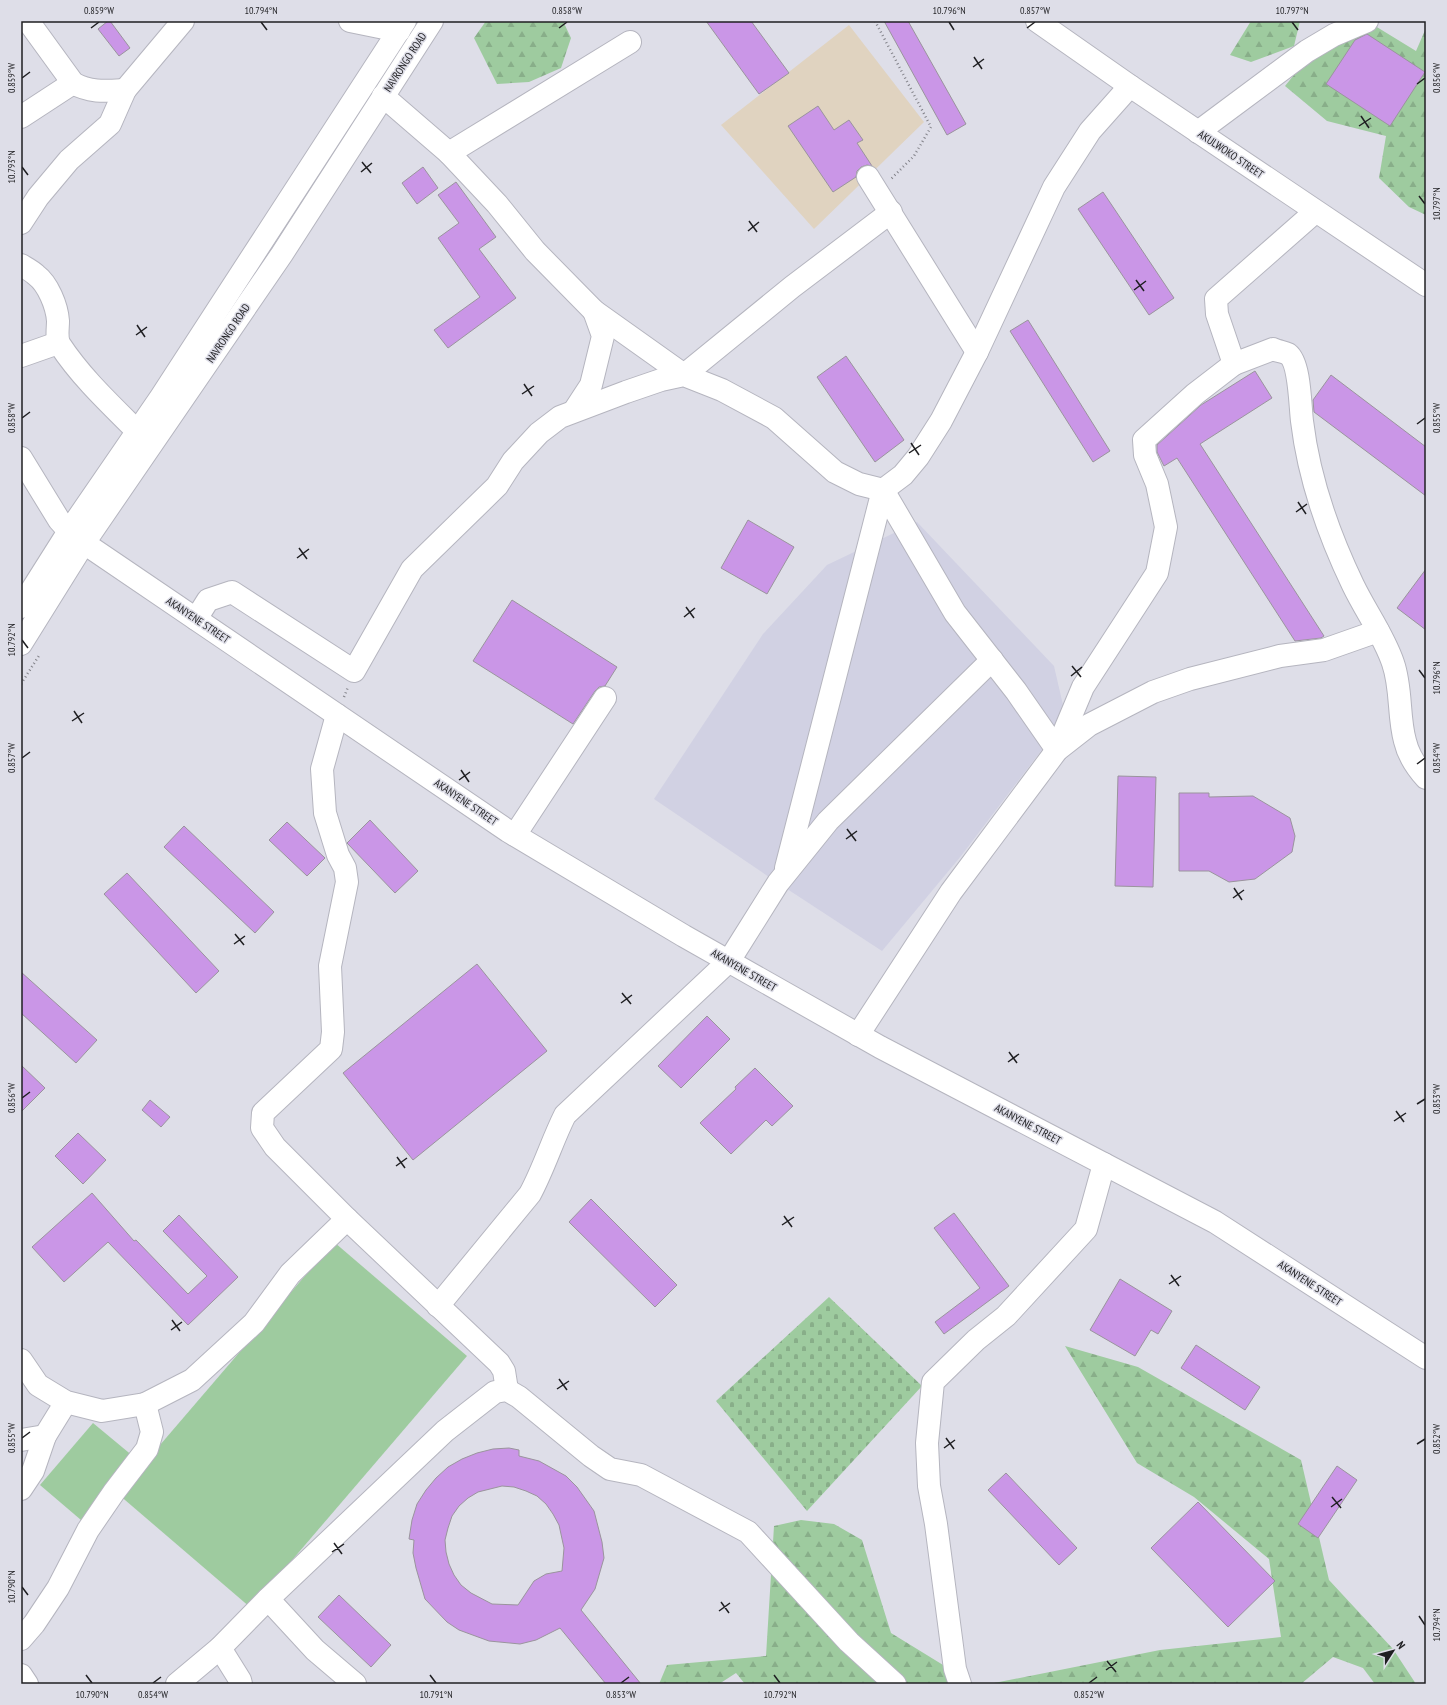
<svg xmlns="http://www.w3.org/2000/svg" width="1447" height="1705" viewBox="0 0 1447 1705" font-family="'PT Sans Narrow',sans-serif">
	<defs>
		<pattern id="forest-firs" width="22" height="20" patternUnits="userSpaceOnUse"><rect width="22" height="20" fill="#9ecb9f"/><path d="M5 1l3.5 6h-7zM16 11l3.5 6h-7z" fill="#88ae89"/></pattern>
		<pattern id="cemetery-stones" width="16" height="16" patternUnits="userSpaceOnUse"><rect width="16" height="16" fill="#9ecb9f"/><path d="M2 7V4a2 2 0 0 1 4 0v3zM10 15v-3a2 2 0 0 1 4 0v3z" fill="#88ae89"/></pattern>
	</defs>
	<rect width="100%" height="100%" fill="#dedee8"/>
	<polygon fill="#d1d1e3" points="917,522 1054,666 1066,718 961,856 882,951 778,883 654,799 763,634 827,565"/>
	<polygon fill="#e0d3c0" points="849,25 924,122 814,229 721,125"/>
	<g fill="url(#forest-firs)">
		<polygon points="486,21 563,21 571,38 561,68 529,82 497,84 474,38"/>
		<polygon points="1251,21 1300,21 1294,46 1251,62 1230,55"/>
		<polygon points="1367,21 1416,51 1426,28 1426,215 1409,207 1379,178 1386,136 1327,121 1285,86 1327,34"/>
		<polygon points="1065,1346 1138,1367 1301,1460 1329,1580 1393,1649 1416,1684 1375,1684 1363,1668 1333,1657 1301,1684 989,1684 1160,1650 1281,1637 1269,1559 1194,1497 1137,1463"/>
		<polygon points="801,1520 834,1524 862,1540 891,1633 974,1684 745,1684 736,1673 719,1684 659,1684 667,1665 766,1656 774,1526"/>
	</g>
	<polygon fill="url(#cemetery-stones)" points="829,1297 922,1386 807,1511 716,1401"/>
	<g fill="#9ecb9f">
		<polygon points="334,1242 467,1356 251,1608 118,1494"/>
		<polygon points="93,1423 134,1457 81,1520 40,1485"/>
	</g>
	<g fill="#ca96e7" stroke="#9a949d" fill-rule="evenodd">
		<polygon points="108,21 110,21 130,48 119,56 98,29"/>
		<polygon points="706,21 751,21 789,73 759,94"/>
		<polygon points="884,21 908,21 966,124 947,135"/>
		<polygon points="1367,34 1425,72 1390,126 1326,84 1355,40"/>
		<polygon points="818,106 834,130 849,120 863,140 857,143 872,166 867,165 861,167 857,171 856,177 833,192 788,126"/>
		<polygon points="423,167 438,188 417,204 402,183"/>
		<polygon points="456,182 496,237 479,249 516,298 448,348 434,330 480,297 438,238 459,223 438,195"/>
		<polygon points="1103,192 1174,298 1149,315 1078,209"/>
		<polygon points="1028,320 1110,451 1093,462 1010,331"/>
		<polygon points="846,356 904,440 875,462 817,377"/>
		<polygon points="1255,371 1272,398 1200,444 1324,636 1321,638 1295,641 1177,458 1164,466 1157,452 1157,445 1201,405"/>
		<polygon points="1331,375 1426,447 1426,496 1314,412 1313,400"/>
		<polygon points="748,520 794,547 767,594 721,568"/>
		<polygon points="1426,569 1426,630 1397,608"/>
		<polygon points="512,600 617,667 605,686 599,687 595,691 573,724 473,661"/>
		<polygon points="1118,776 1156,777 1153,887 1115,886"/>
		<polygon points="1179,793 1209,793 1209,797 1253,796 1290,818 1295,836 1292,852 1255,879 1229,882 1209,871 1179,871"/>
		<polygon points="370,820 418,871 395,893 347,843"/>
		<polygon points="287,822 325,858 307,876 269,840"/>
		<polygon points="184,826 274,912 255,933 164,847"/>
		<polygon points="127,873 219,971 196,993 104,894"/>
		<polygon points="477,964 547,1051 413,1160 343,1073"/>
		<polygon points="21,972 97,1040 76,1063 21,1013"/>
		<polygon points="707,1016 730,1039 681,1088 658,1066"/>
		<polygon points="21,1065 45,1088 21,1112"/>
		<polygon points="755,1068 793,1106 772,1126 766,1120 731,1154 700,1123 736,1089 735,1087"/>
		<polygon points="150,1100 170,1117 161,1127 142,1110"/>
		<polygon points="78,1133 106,1160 83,1184 55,1156"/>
		<polygon points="92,1193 134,1241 136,1240 188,1294 207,1276 163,1231 179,1215 238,1277 188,1325 108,1242 64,1282 32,1247"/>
		<polygon points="591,1199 677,1285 655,1307 569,1222"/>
		<polygon points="954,1213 1009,1286 944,1334 935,1322 980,1288 934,1228"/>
		<polygon points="1120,1279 1172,1311 1158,1334 1151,1330 1135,1356 1090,1330"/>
		<polygon points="1196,1345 1260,1387 1245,1410 1181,1368"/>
		<path d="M509 1448 519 1450V1456L539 1461 566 1476 577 1487 594 1511 602 1542 604 1558 595 1589 581 1610 641 1684H606L560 1628 536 1640 520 1644 489 1641 459 1630 447 1622 425 1599 416 1568 413 1553 414 1540 409 1539 412 1520 417 1504 426 1490 436 1478 448 1467 462 1459 477 1453 493 1449ZM502 1486 514 1487 526 1491 537 1496 546 1504 553 1514 559 1525 564 1548 562 1571 546 1574 534 1581 518 1605 492 1604 471 1593 461 1585 454 1575 449 1564 446 1552 445 1540 448 1528 452 1516 459 1506 468 1498 478 1492Z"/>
		<polygon points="1337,1466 1357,1480 1318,1538 1298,1524"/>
		<polygon points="1006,1473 1077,1548 1059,1565 988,1490"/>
		<polygon points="1198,1502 1275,1581 1228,1627 1151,1548"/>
		<polygon points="339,1595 391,1645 371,1667 318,1617"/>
	</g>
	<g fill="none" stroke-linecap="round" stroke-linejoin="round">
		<defs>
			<g id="minor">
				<path d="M28 21 73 83C90 93 107 91 125 90"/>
				<polyline points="350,21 399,31"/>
				<polyline points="1037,21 1130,86 1426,285"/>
				<polyline points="383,96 449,153 497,204 535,251 594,311 684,375 792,287 891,212"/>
				<polyline points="21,117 73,83"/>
				<polyline points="1198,132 1307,51 1334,35 1367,21"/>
				<polyline points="449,153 630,42"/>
				<polyline points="868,177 977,352"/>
				<path d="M1315 212 1216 299 1217 314 1234 364 1273 349C1277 351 1284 352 1288 354 1300 363 1300 405 1302 421 1309 479 1328 533 1353 585 1366 612 1384 636 1393 663 1402 689 1398 716 1405 741 1408 754 1417 768 1426 778"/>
				<polyline points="21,223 38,197 69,160 110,124 125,90 183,21"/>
				<path d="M21 265C26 268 32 271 36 275 48 284 57 306 58 321 58 328 56 339 60 345 81 377 110 404 137 431"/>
				<polyline points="21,356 58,343"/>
				<polyline points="574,411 591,385 603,336 594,311"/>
				<polyline points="21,458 59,520 69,531 84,543 508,831 684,936 880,1047 1215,1222 1426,1358"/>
				<polyline points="883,490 955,613 1016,691 1057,750"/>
				<polyline points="196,619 208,600 232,592 354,671 412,569 497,486 513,461 539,433 560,417 626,392 661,380 684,375 722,390 774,418 835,472 859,484 883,490 903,475 918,457 941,421 977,352 1054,187 1090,131 1130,86"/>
				<polyline points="337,715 322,769 325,813 338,855 345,868 347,882 330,966 333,1032 331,1049 263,1113 262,1128 275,1147 347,1219 499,1363 504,1371 507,1390"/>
				<polyline points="1057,749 1083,687 1157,573 1166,527 1157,484 1145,455 1144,440 1195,394 1234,364"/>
				<polyline points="515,835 605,698"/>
				<polyline points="786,868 883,490"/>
				<polyline points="858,1035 951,892 1057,750 1089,725 1153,692 1190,679 1280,656 1324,650 1378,631"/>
				<path d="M438 1306 530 1194C544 1168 552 1141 565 1115L729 961 778 883 828 821 992 660"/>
				<polyline points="21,1360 38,1385 66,1402 102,1411 145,1404 192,1380 254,1323 290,1274 347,1219"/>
				<polyline points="21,1440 45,1436"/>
				<polyline points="21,1489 33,1471 45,1436 66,1402"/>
				<polyline points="268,1599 315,1650 355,1684"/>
				<polyline points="21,1639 34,1624 58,1588 88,1530 114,1492 147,1449 152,1432 145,1404"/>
				<polyline points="220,1648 240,1680 241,1684"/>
				<polyline points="21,1675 27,1684"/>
				<polyline points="177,1684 220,1648 268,1599 445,1431 495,1392 507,1390 519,1397 591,1456 610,1469 641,1475 748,1532 849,1642 895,1684"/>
				<polyline points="960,1684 955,1669 936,1524 929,1486 927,1443 933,1382 976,1340 1006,1316 1086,1229 1104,1164"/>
			</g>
			<g id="highway">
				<polyline points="21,607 69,531 161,397 405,21"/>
				<polyline points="21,644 84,543 282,254 432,21"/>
			</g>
		</defs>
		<use href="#minor" stroke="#b5b5bf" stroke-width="24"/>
		<use href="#highway" stroke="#b5b5bf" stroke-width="24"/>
		<g stroke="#83838a" stroke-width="2.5" stroke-dasharray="1 3" stroke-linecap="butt">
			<polyline points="875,21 931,127 914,156 891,179"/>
			<polyline points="21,684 40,654"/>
			<polyline points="344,697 348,687"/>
		</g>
		<use href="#minor" stroke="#fff" stroke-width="22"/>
		<use href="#highway" stroke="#fff" stroke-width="22"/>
	</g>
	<path fill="none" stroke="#1f1f22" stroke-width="1.5" d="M261 22 267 30M949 22 954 30M1292 22 1298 30M91 28 99 22M559 28 567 22M1027 28 1035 22M974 57 982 69M973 67 984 59M22 78 30 72M1417 84 1425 78M1361 116 1369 128M1359 126 1371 118M362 162 371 173M22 167 28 175M361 172 372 163M1419 196 1425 204M749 221 757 232M748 231 759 222M1136 280 1144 291M1134 290 1146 281M137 325 145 337M136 335 147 327M524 384 532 396M522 394 534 386M22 418 30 412M1417 424 1425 418M911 443 919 455M909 453 921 445M1298 502 1306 514M1296 512 1307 504M299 548 307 559M297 558 309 549M686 607 694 618M684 617 695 608M22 640 28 648M1072 666 1081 677M1419 670 1425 678M1071 676 1082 667M74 711 82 723M72 721 84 713M22 758 30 752M1417 764 1425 758M461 770 469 782M459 780 470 772M847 829 856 841M846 839 857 831M1234 888 1242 900M1233 898 1244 890M235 934 244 945M234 944 245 936M622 993 631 1004M621 1003 632 995M1009 1052 1017 1063M1008 1062 1019 1054M22 1098 30 1092M1417 1104 1425 1099M1396 1111 1404 1122M1394 1121 1406 1113M397 1157 405 1168M396 1166 407 1158M784 1216 792 1227M782 1225 794 1217M1171 1275 1179 1286M1169 1284 1181 1276M172 1320 180 1331M171 1330 182 1322M559 1379 567 1390M557 1389 569 1381M22 1438 30 1432M946 1438 954 1449M1417 1444 1425 1439M944 1448 955 1440M1332 1497 1341 1508M1331 1507 1342 1499M334 1543 342 1554M332 1552 344 1544M22 1587 28 1595M721 1602 729 1613M719 1611 730 1603M1419 1616 1425 1625M1107 1661 1116 1672M1106 1670 1117 1662M86 1675 92 1683M430 1675 436 1683M774 1675 780 1683M153 1683 161 1677M621 1683 629 1677M1089 1683 1097 1677"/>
	<g text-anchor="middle" stroke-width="3" stroke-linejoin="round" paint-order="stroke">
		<g font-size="11" fill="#1f1f22" stroke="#dedee8">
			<text transform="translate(405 62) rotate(-57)" y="4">NAVRONGO ROAD</text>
			<text transform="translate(1231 154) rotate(34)" y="4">AKULWOKO STREET</text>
			<text transform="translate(228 333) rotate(-56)" y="4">NAVRONGO ROAD</text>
			<text transform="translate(198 620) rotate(34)" y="4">AKANYENE STREET</text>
			<text transform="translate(466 802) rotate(34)" y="4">AKANYENE STREET</text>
			<text transform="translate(744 970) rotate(30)" y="4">AKANYENE STREET</text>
			<text transform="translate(1028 1124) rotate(28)" y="4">AKANYENE STREET</text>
			<text transform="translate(1310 1283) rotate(33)" y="4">AKANYENE STREET</text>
		</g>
	</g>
	<rect width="1447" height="1705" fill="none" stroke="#dedee8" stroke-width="44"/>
	<g transform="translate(1393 1651) rotate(54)" stroke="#dedee8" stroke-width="3" paint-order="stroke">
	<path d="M0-3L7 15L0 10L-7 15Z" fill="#1f1f22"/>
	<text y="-6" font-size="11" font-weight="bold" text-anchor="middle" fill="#1f1f22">N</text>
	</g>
	<rect x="22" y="22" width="1403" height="1661" fill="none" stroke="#1f1f22" stroke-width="1.5"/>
	<g font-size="10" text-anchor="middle" fill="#1f1f22">
		<text x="99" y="14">0.859°W</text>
		<text x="261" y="14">10.794°N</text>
		<text x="567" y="14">0.858°W</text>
		<text x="949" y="14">10.796°N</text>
		<text x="1035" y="14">0.857°W</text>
		<text x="1292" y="14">10.797°N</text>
		<text transform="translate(11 78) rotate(-90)" y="4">0.859°W</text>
		<text transform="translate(1436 78) rotate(-90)" y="4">0.856°W</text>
		<text transform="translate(11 167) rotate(-90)" y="4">10.793°N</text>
		<text transform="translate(1436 204) rotate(-90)" y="4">10.797°N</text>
		<text transform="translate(11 418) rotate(-90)" y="4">0.858°W</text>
		<text transform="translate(1436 418) rotate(-90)" y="4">0.855°W</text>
		<text transform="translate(11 640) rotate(-90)" y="4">10.792°N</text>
		<text transform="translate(1436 678) rotate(-90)" y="4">10.796°N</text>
		<text transform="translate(11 758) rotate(-90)" y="4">0.857°W</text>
		<text transform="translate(1436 758) rotate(-90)" y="4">0.854°W</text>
		<text transform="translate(11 1098) rotate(-90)" y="4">0.856°W</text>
		<text transform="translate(1436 1099) rotate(-90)" y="4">0.853°W</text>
		<text transform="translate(11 1438) rotate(-90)" y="4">0.855°W</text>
		<text transform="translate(1436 1439) rotate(-90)" y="4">0.852°W</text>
		<text transform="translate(11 1587) rotate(-90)" y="4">10.790°N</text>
		<text transform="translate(1436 1625) rotate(-90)" y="4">10.794°N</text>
		<text x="92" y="1698">10.790°N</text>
		<text x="153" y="1698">0.854°W</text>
		<text x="436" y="1698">10.791°N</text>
		<text x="621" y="1698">0.853°W</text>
		<text x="780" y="1698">10.792°N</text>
		<text x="1089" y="1698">0.852°W</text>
	</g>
</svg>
